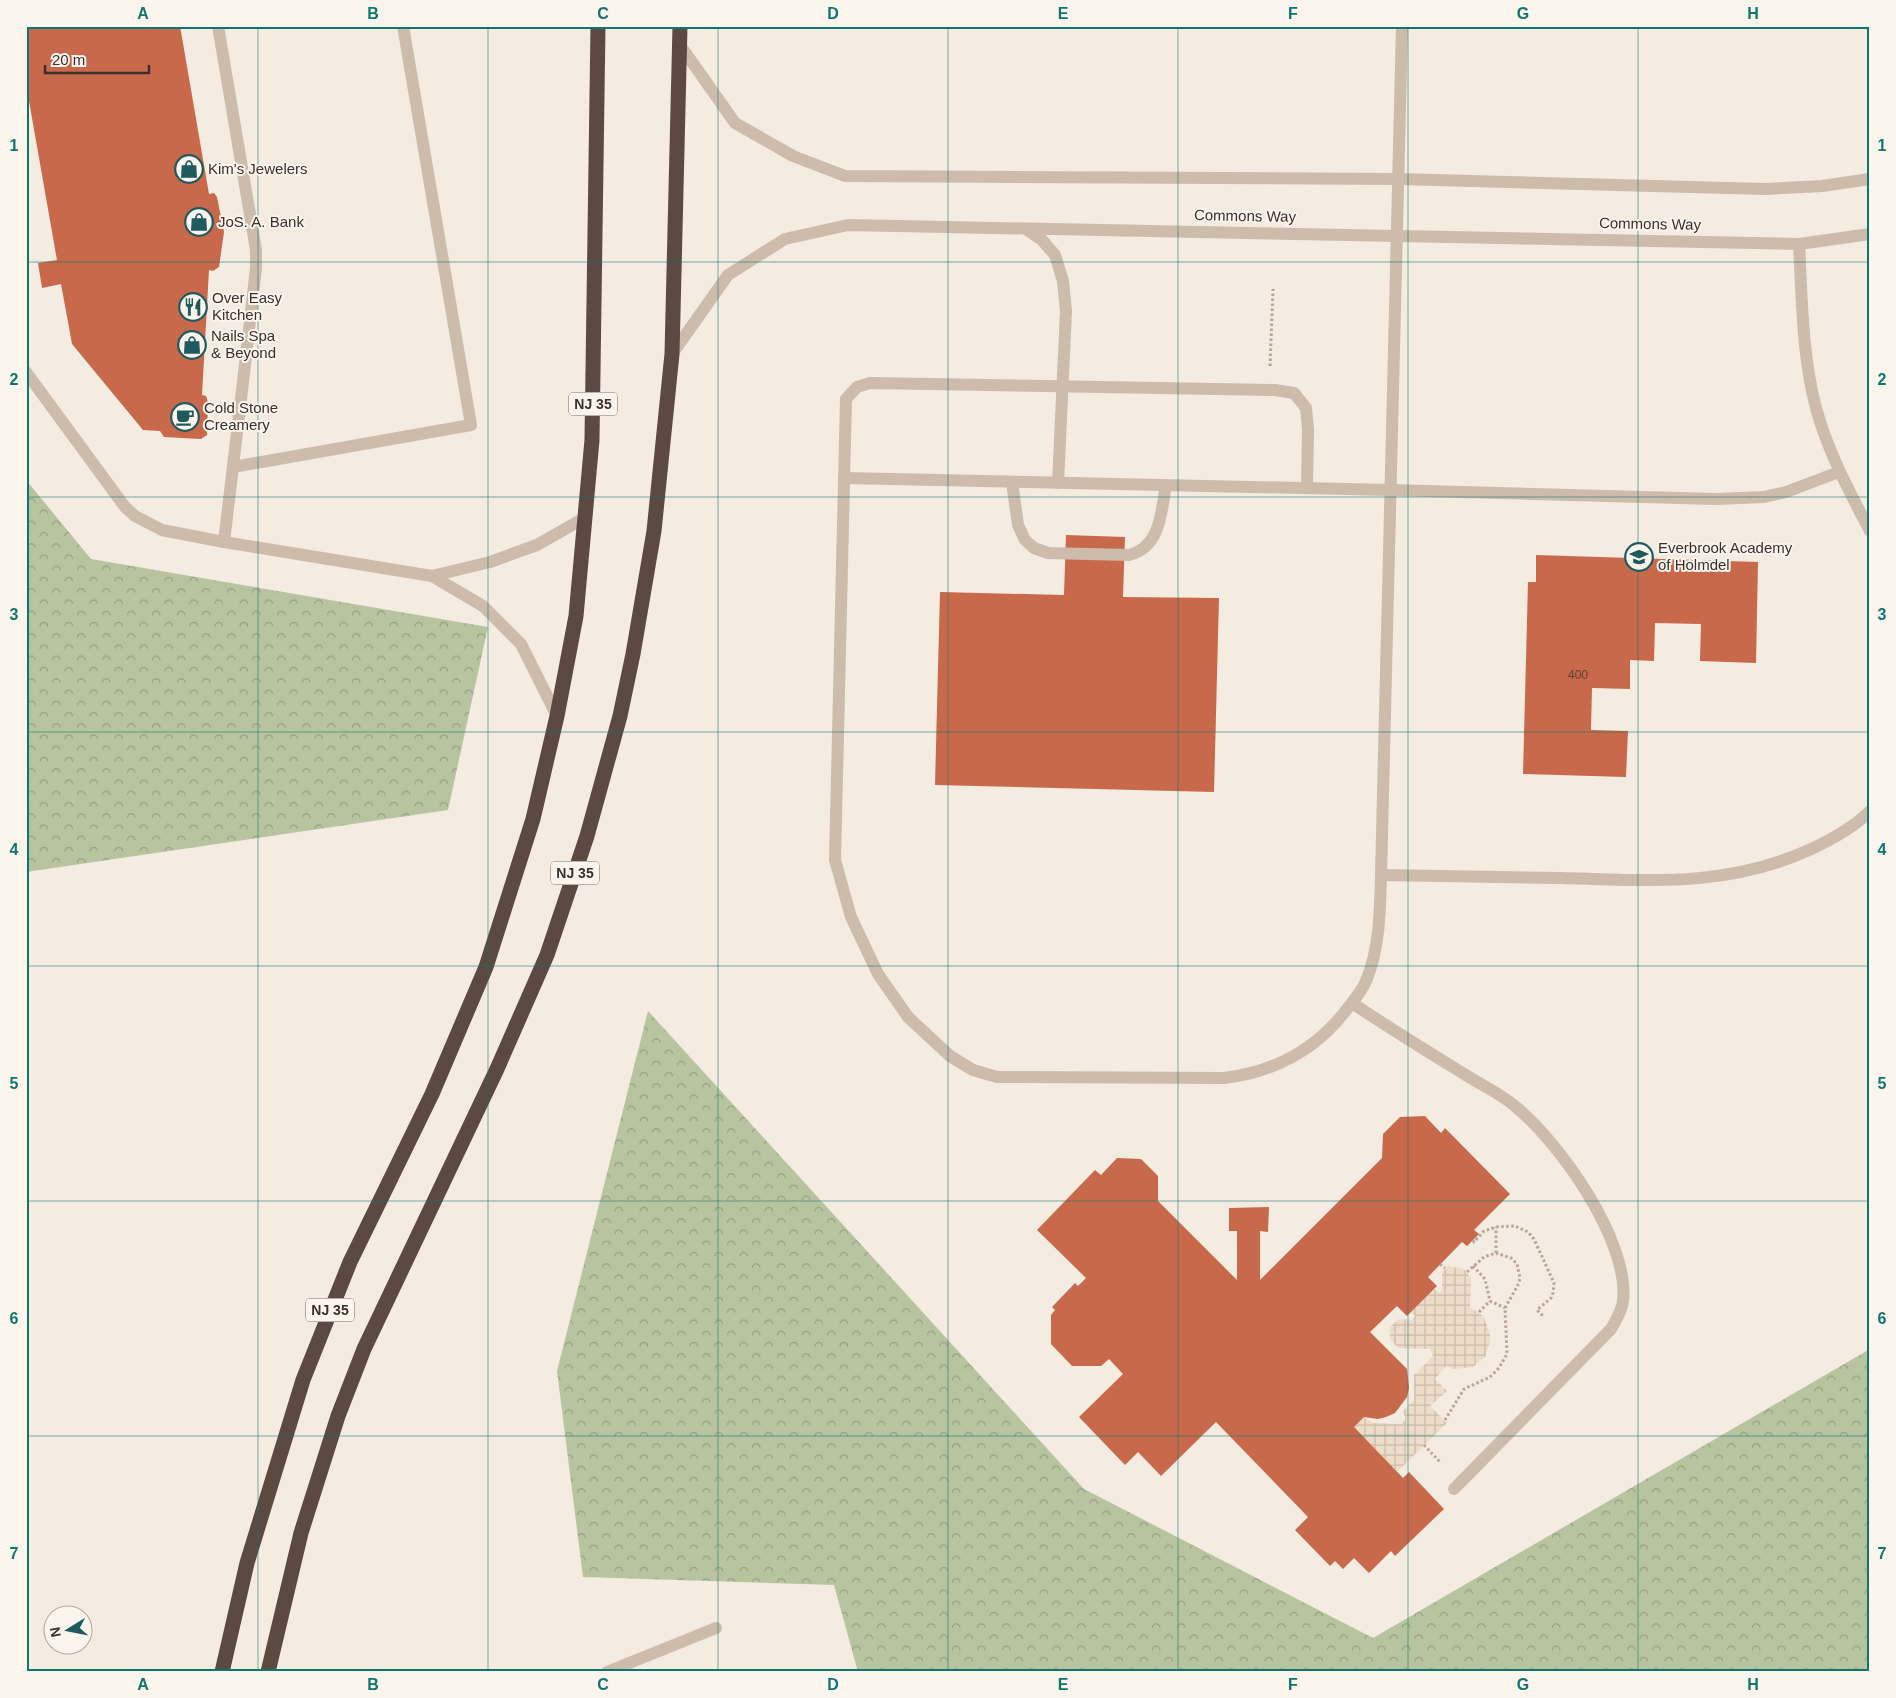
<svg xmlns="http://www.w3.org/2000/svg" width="1896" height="1698" viewBox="0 0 1896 1698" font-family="Helvetica,sans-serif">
	<defs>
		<pattern id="forest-crowns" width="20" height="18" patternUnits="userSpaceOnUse" patternTransform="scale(1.25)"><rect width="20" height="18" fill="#b8c4a0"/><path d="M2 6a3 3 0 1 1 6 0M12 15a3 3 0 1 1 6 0" fill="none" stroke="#97a083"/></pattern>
		<pattern id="plaza-grid" width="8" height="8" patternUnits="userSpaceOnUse" patternTransform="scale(1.25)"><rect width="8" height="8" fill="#ecdcc8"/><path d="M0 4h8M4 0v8" fill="none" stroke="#cbbdac"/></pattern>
	</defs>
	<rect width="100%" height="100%" fill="#f4ebe1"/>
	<g fill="url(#forest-crowns)">
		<polygon points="26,480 91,559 488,627 448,810 26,872"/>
		<polygon points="648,1011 1084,1489 1373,1638 1870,1349 1870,1672 858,1672 834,1585 583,1577 557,1371"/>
	</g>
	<polygon fill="url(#plaza-grid)" points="1448,1266 1464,1269 1471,1278 1470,1308 1479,1312 1484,1318 1490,1333 1490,1341 1485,1357 1473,1367 1453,1369 1446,1366 1435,1379 1447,1391 1430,1406 1447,1423 1397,1472 1354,1427 1364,1417 1373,1423 1401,1424 1405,1420 1405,1416 1402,1412 1414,1400 1414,1375 1433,1356 1430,1349 1398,1348 1390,1339 1390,1327 1399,1319 1412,1320 1415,1316 1411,1312 1434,1289 1439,1293 1442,1290 1442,1272"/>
	<g fill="#c8694b">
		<polygon points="26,26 180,26 209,194 214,193 217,197 224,232 219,267 213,271 209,270 202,395 206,396 208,402 207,435 201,439 164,437 160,431 143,430 72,344 61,284 42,288 38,263 57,260 26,84"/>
		<polygon points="1066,535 1125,537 1123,597 1219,598 1214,792 935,785 940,592 1064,595"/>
		<polygon points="1536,555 1758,562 1756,663 1700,661 1701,624 1655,623 1654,661 1630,660 1630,689 1592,688 1591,730 1628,731 1626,777 1523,774 1528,582 1536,582"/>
		<polygon points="1425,1116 1441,1133 1445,1128 1510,1194 1474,1230 1479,1234 1467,1246 1462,1242 1428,1277 1437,1286 1407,1316 1397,1306 1370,1332 1407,1369 1409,1388 1407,1397 1395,1413 1386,1417 1378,1419 1364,1417 1354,1427 1403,1478 1409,1472 1444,1509 1395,1556 1391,1551 1369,1573 1354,1558 1343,1569 1335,1561 1330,1566 1295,1530 1308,1517 1216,1422 1161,1476 1138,1452 1125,1465 1079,1417 1123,1374 1109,1359 1101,1366 1072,1366 1051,1344 1051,1315 1055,1310 1052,1307 1075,1283 1078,1286 1086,1278 1037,1230 1095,1170 1101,1175 1117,1158 1141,1159 1158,1176 1158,1201 1237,1280 1237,1231 1229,1231 1229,1208 1269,1207 1268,1232 1260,1231 1260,1280 1382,1158 1383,1134 1400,1117"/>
	</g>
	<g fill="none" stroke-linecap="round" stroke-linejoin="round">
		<g stroke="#b9a596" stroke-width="3" stroke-dasharray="2.5 2.5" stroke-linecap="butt">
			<polyline points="1270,366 1273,289"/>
			<polyline points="1473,1240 1474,1242 1484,1231 1496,1227 1515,1226 1528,1232 1534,1239 1554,1283 1553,1293 1551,1298 1537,1310 1544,1317"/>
			<polyline points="1496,1253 1496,1227"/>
			<polyline points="1440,1264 1445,1268"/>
			<polyline points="1473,1266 1485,1279 1490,1301 1505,1308"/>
			<polyline points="1479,1312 1490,1301"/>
			<polyline points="1445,1420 1464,1389 1490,1377 1499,1368 1507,1354 1505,1308 1519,1283 1520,1278 1517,1264 1511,1258 1496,1253 1484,1257 1467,1272"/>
			<polyline points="1424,1445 1440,1462"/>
		</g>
		<g stroke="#cdbbac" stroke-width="12">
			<polyline points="218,26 256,250 256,268 245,365 224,542"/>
			<polyline points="1026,229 1042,240 1055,255 1063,281 1066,311 1058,483"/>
			<path d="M1799 244C1802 299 1802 355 1816 408 1828 452 1849 491 1870 531"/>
			<polyline points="233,467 471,425 403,26"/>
			<polyline points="844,478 1391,490 1716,499 1764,497 1786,492 1839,472"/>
			<path d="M1012 482 1018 525 1025 540 1034 548 1048 553 1129 555C1161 547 1161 512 1166 485"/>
			<path d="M1307 488 1308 429 1306 408 1294 393 1275 390 870 383 857 387 846 399 835 860 851 917 878 974 908 1017 950 1056 973 1070 997 1077 1224 1078C1274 1072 1316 1050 1347 1009 1354 1000 1362 991 1366 981 1380 948 1380 909 1381 875L1402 26"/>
			<path d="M1381 875C1441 876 1500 877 1560 878 1649 880 1725 888 1809 850 1831 840 1853 828 1870 811"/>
			<path d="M1352 1003C1388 1027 1425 1050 1461 1072 1479 1084 1500 1093 1516 1107 1560 1143 1630 1242 1623 1301 1622 1311 1616 1320 1611 1329L1454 1489"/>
			<polyline points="607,1672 716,1628"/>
		</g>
		<g stroke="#cdbbac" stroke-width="12">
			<polyline points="680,45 735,123 793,156 845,176 1399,179 1765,189 1822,186 1870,179"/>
			<polyline points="672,354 728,275 785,239 848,225 1799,244 1870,234"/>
			<polyline points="26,372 125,507 135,516 162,530 224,542 432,576 483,606 521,644 557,716"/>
			<polyline points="432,576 490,562 537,545 586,517"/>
		</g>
		<g stroke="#5c4a42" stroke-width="15">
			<polyline points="222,1672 247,1563 303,1380 350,1262 432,1094 486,967 533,819 557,716 576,616 592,440 598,26"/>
			<polyline points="268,1672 301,1533 338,1416 364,1349 497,1069 547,955 587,836 620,716 633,654 654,531 672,354 680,26"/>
		</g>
	</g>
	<path fill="none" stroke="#0f766e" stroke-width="1" stroke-opacity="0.55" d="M258 26V1672M488 26V1672M718 26V1672M948 26V1672M1178 26V1672M1408 26V1672M1638 26V1672M26 262H1870M26 497H1870M26 732H1870M26 966H1870M26 1201H1870M26 1436H1870"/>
	<defs>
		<symbol id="shop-ring" viewBox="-11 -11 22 22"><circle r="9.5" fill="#fbf5ee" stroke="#1f5a5e" stroke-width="1.5"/><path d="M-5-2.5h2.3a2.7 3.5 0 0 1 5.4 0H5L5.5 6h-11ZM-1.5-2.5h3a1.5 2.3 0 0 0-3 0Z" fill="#1f5a5e"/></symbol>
		<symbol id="restaurant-ring" viewBox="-11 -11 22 22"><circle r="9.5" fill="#fbf5ee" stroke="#1f5a5e" stroke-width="1.5"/><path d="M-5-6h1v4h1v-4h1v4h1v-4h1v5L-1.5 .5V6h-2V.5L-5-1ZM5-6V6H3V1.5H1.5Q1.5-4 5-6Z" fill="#1f5a5e"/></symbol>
		<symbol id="cafe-ring" viewBox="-11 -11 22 22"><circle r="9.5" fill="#fbf5ee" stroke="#1f5a5e" stroke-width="1.5"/><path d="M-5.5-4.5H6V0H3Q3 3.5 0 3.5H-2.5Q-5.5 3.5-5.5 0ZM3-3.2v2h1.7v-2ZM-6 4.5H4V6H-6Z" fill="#1f5a5e"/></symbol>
		<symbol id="school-ring" viewBox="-11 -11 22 22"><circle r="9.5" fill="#fbf5ee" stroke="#1f5a5e" stroke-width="1.5"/><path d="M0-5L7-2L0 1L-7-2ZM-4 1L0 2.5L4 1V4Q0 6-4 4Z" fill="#1f5a5e"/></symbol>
	</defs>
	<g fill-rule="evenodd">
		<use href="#shop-ring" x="173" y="153" width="32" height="32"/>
		<use href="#shop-ring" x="183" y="206" width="32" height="32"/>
		<use href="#restaurant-ring" x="177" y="291" width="32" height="32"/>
		<use href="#shop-ring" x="176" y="329" width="32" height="32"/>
		<use href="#cafe-ring" x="169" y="401" width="32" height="32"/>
		<use href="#school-ring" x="1623" y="541" width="32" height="32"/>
	</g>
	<g text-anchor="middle" stroke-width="4" stroke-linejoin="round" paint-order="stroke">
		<g font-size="12" fill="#5e3e33">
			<text x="1578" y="679">400</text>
		</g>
		<g fill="#fbf5ee" stroke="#756b66" stroke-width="1">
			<rect x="569" y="392.5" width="48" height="23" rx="4"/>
			<rect x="551" y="861.5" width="48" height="23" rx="4"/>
			<rect x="306" y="1298.5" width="48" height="23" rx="4"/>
		</g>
		<g font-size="14" font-weight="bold" fill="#3b302b">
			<text x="593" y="409">NJ 35</text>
			<text x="575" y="878">NJ 35</text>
			<text x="330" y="1315">NJ 35</text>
		</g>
		<g font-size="15" fill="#3b302b" stroke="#fbf5ee" text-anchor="start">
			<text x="208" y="174">Kim's Jewelers</text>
			<text x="218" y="227">JoS. A. Bank</text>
			<text x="212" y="303">Over Easy<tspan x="212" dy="17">Kitchen</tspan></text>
			<text x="211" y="341">Nails Spa<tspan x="211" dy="17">&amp; Beyond</tspan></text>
			<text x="204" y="413">Cold Stone<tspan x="204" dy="17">Creamery</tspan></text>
			<text x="1658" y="553">Everbrook Academy<tspan x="1658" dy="17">of Holmdel</tspan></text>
		</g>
		<g font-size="15" fill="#3b302b" stroke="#fbf5ee">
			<text transform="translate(1245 216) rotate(1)" y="5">Commons Way</text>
			<text transform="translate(1650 224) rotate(1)" y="5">Commons Way</text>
		</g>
	</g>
	<rect width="1896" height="1698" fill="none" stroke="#fbf5ee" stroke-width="55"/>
	<g transform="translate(68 1630) rotate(260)"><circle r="24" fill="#fbf5ee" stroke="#aea6a0"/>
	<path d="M0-4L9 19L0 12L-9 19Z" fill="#1f5a5e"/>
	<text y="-8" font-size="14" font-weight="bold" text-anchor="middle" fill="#3b302b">N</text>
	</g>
	<path d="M45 65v8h104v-8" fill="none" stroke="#3b302b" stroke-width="2.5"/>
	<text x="52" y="65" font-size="15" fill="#3b302b" stroke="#fbf5ee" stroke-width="4" paint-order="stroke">20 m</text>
	<rect x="28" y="28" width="1840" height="1642" fill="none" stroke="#0f766e" stroke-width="2"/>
	<g font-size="16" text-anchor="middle" font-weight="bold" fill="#0f766e">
		<text x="143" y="19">A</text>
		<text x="373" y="19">B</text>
		<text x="603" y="19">C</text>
		<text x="833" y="19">D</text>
		<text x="1063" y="19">E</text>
		<text x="1293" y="19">F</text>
		<text x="1523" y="19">G</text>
		<text x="1753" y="19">H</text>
		<text x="14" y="151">1</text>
		<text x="1882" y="151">1</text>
		<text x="14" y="385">2</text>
		<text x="1882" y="385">2</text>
		<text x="14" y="620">3</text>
		<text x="1882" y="620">3</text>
		<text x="14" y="855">4</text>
		<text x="1882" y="855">4</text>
		<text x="14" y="1089">5</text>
		<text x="1882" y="1089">5</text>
		<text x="14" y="1324">6</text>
		<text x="1882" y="1324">6</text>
		<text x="14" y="1559">7</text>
		<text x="1882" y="1559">7</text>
		<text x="143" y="1690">A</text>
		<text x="373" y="1690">B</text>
		<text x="603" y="1690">C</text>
		<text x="833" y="1690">D</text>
		<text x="1063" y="1690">E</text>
		<text x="1293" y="1690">F</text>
		<text x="1523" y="1690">G</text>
		<text x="1753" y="1690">H</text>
	</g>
</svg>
